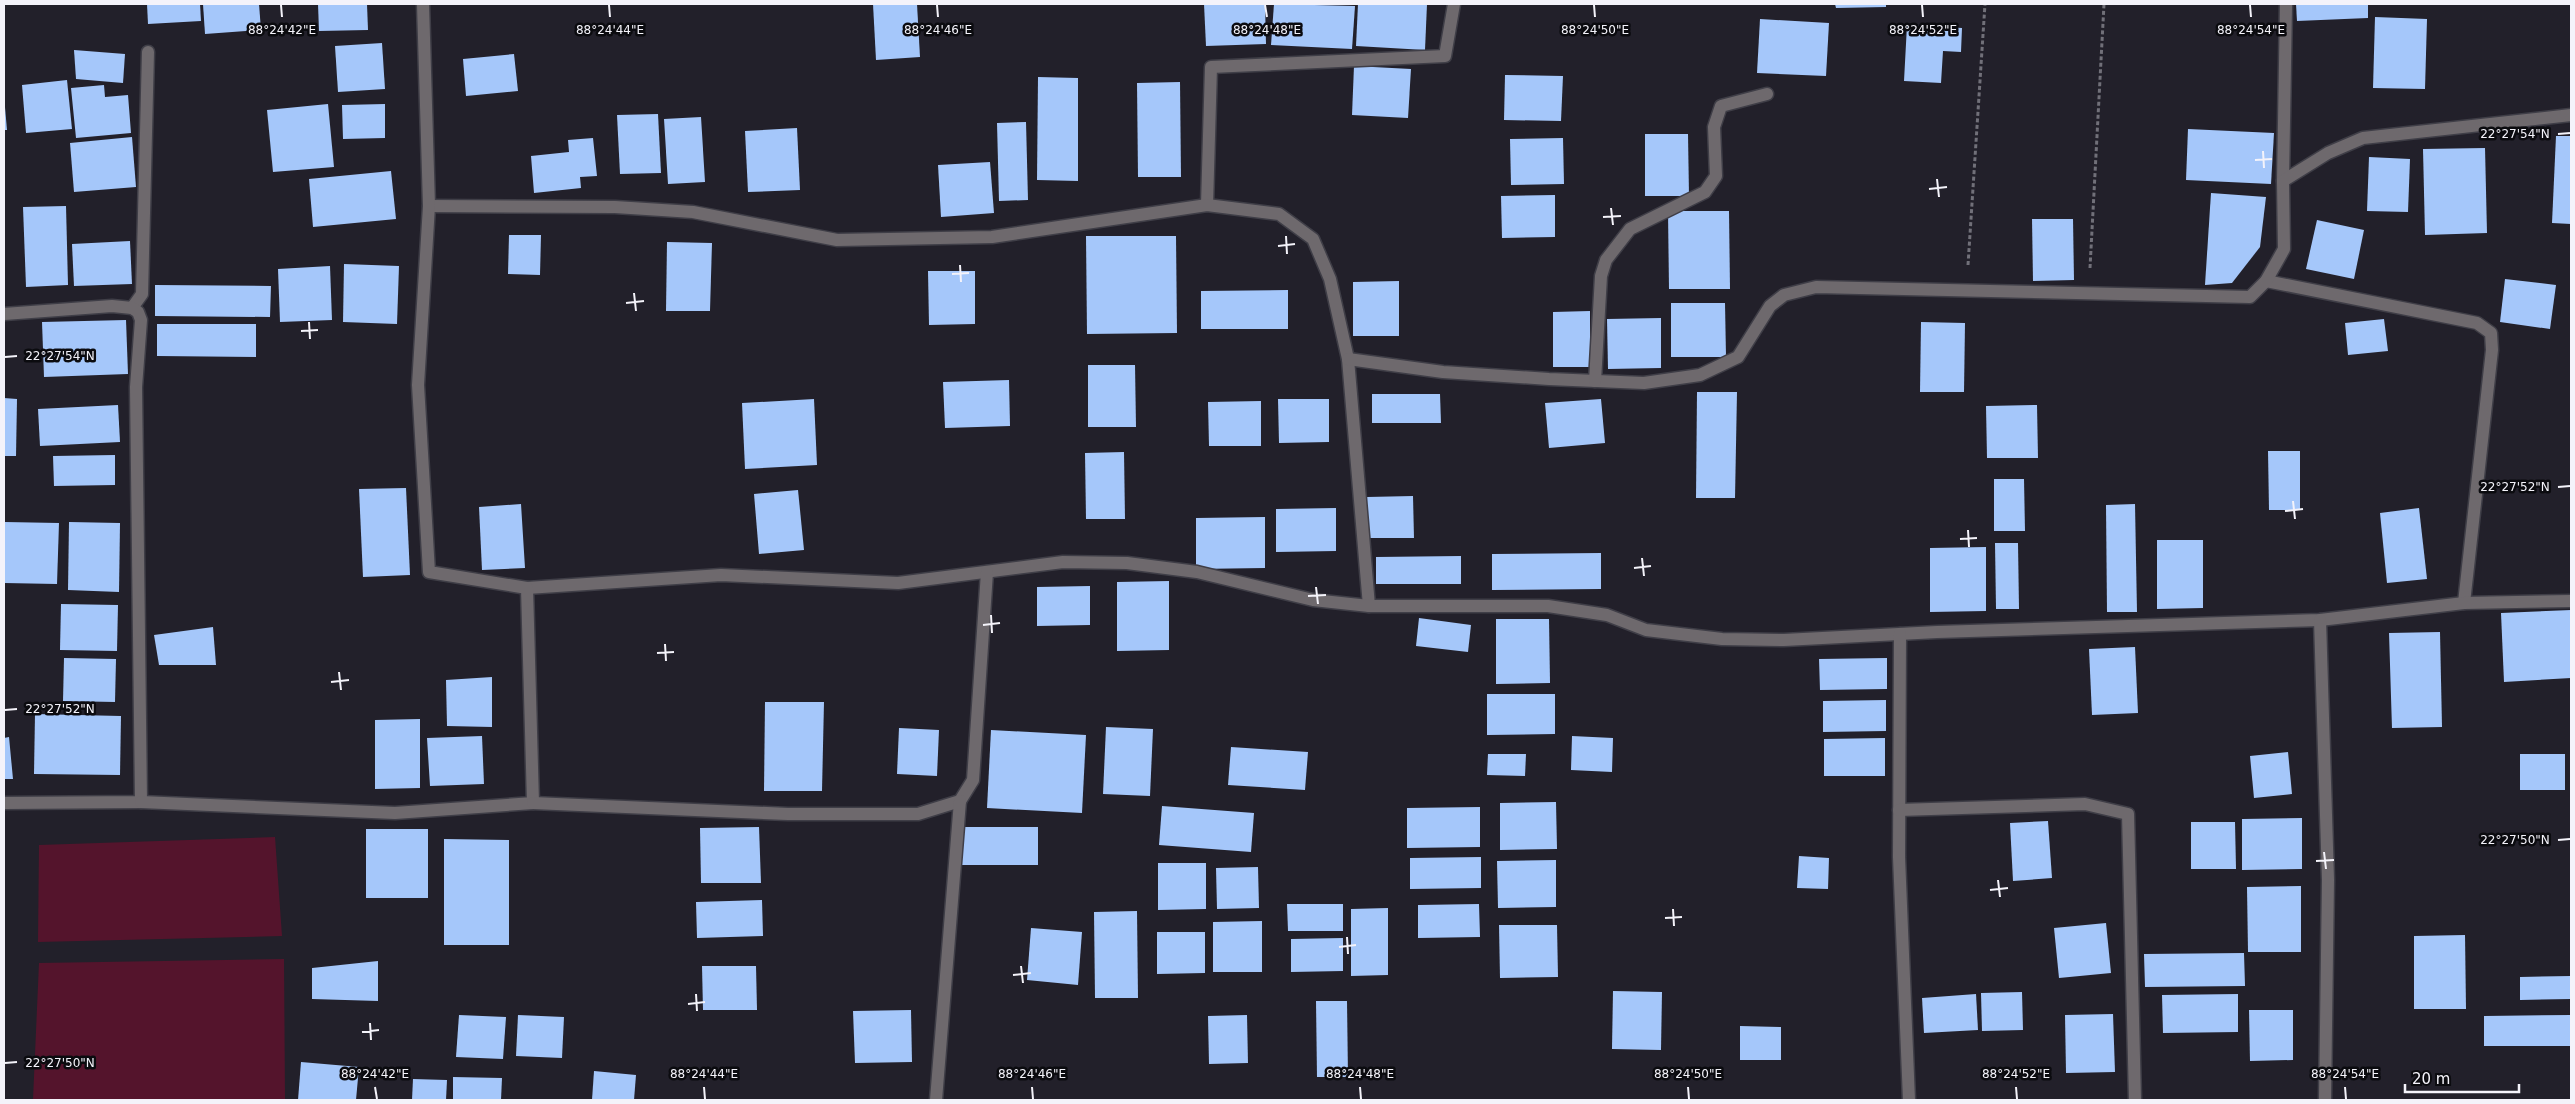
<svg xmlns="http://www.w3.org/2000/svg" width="2575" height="1104" viewBox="0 0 2575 1104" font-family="'DejaVu Sans',sans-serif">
	<rect width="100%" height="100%" fill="#22202a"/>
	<g fill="#54142c">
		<polygon points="275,837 282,936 38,942 39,845"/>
		<polygon points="284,959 285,1100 33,1100 39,963"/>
	</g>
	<g fill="#a5c7fa">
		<polygon points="147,4 200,4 201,21 148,24"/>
		<polygon points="203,4 259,4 261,30 205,34"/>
		<polygon points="318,4 367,4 368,30 319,31"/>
		<polygon points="873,4 917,4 920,57 876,60"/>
		<polygon points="1204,4 1265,4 1266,44 1206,46"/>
		<polygon points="1274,4 1355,6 1352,49 1271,45"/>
		<polygon points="1358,4 1427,4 1425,50 1356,46"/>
		<polygon points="1835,4 1886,4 1886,7 1836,8"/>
		<polygon points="2296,4 2368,4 2368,18 2297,21"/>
		<polygon points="2375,17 2427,19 2425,89 2373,88"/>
		<polygon points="1760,19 1829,23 1826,76 1757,73"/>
		<polygon points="1907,25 1962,28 1961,52 1943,51 1941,83 1904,81"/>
		<polygon points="382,43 385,89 338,92 335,46"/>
		<polygon points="74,50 125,54 123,83 76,79"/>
		<polygon points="514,54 518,91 466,96 463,59"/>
		<polygon points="1354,66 1411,69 1408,118 1352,115"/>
		<polygon points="1505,75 1563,76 1561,121 1504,120"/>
		<polygon points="1038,77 1078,78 1078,181 1037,180"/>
		<polygon points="67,80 72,129 26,133 22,85"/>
		<polygon points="1180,82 1181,177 1138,177 1137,83"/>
		<polygon points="104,85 105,97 128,95 131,133 76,138 71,88"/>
		<polygon points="4,96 7,130 4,130"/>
		<polygon points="328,104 334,167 273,172 267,110"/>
		<polygon points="385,104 385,138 343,139 342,105"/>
		<polygon points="658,114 661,173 620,174 617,115"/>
		<polygon points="701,117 705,182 668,184 664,119"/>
		<polygon points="1026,122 1028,200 999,201 997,123"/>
		<polygon points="797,128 800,190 748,192 745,131"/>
		<polygon points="2188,129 2274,133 2271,184 2186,180"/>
		<polygon points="1645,134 1688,134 1689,196 1645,196"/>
		<polygon points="2556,136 2571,136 2571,224 2552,223"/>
		<polygon points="132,137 136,187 74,192 70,143"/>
		<polygon points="593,138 597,176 580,177 581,188 534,193 531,156 569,152 568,140"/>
		<polygon points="1563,138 1564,184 1511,185 1510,139"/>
		<polygon points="2485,148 2487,233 2425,235 2423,149"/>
		<polygon points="2369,157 2410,159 2408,212 2367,211"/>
		<polygon points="990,162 994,213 941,217 938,165"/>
		<polygon points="391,171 396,219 313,227 309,179"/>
		<polygon points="2211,193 2266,197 2260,247 2232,283 2205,285"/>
		<polygon points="1555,195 1555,237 1502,238 1501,196"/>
		<polygon points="66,206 68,285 26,287 23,207"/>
		<polygon points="1668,211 1729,211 1730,289 1669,289"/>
		<polygon points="2032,219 2073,219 2074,280 2033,281"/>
		<polygon points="2317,220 2364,230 2354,279 2306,269"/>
		<polygon points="509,235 541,235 540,275 508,274"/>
		<polygon points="1086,236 1176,236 1177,333 1087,334"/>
		<polygon points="130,241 132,284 74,286 72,244"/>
		<polygon points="667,242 712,243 710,311 666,311"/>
		<polygon points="344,264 399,266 397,324 343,322"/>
		<polygon points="330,266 332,320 280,322 278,269"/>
		<polygon points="928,271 975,271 975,324 929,325"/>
		<polygon points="2505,279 2556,285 2550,329 2500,322"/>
		<polygon points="1399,281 1399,336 1353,336 1353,282"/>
		<polygon points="155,285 271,286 270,317 155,316"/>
		<polygon points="1288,290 1288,329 1201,329 1201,291"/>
		<polygon points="1671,303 1725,303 1726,357 1671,357"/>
		<polygon points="1590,311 1590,367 1553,367 1553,312"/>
		<polygon points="1661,318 1661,368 1608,369 1607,319"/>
		<polygon points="2384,319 2388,351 2348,355 2345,323"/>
		<polygon points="126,320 128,374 44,377 42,322"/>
		<polygon points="1921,322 1965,323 1964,392 1920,392"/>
		<polygon points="157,324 256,324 256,357 157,356"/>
		<polygon points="1088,365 1135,365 1136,427 1088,427"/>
		<polygon points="1009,380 1010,426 945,428 943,382"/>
		<polygon points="1697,392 1737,392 1735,498 1696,498"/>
		<polygon points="1372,394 1440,394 1441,423 1372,423"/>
		<polygon points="4,398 17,399 16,456 4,456"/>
		<polygon points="814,399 817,465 745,469 742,403"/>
		<polygon points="1278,399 1329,399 1329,442 1279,443"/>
		<polygon points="1601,399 1605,443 1549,448 1545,403"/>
		<polygon points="1261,401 1261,446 1209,446 1208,402"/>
		<polygon points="118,405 120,442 40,446 38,409"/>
		<polygon points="2037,405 2038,458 1987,458 1986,406"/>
		<polygon points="2268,451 2300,451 2300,510 2269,510"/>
		<polygon points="1124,452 1125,519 1086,519 1085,453"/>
		<polygon points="115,455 115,485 54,486 53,456"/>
		<polygon points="1994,479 2024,479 2025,531 1994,531"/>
		<polygon points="406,488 410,575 363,577 359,489"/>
		<polygon points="798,490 804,550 759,554 754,494"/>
		<polygon points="1413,496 1414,538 1367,538 1367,497"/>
		<polygon points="521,504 525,568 482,570 479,507"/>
		<polygon points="2135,504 2137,612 2107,612 2106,505"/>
		<polygon points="1336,508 1336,551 1276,552 1276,509"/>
		<polygon points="2419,508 2427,579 2387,583 2380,513"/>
		<polygon points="1265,517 1265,568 1196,569 1196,518"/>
		<polygon points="5,522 59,523 57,584 4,583"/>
		<polygon points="69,522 120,523 119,592 68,590"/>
		<polygon points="2157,540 2203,540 2203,608 2157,609"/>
		<polygon points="1995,543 2018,543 2019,609 1996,609"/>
		<polygon points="1986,547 1986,611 1930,612 1930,548"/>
		<polygon points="1601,553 1601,589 1492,590 1492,554"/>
		<polygon points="1461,556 1461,584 1376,584 1376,557"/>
		<polygon points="1169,581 1169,650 1117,651 1117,582"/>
		<polygon points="1090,586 1090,625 1037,626 1037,587"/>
		<polygon points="61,604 118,605 117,651 60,650"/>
		<polygon points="2571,610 2571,678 2504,682 2501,613"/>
		<polygon points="1419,618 1471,625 1468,652 1416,646"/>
		<polygon points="1496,619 1549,619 1550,683 1496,684"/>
		<polygon points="213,627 216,665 159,665 154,635"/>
		<polygon points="2440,632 2442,727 2392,728 2389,633"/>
		<polygon points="2135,647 2138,713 2092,715 2089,649"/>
		<polygon points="64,658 116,659 115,702 63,701"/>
		<polygon points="1887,658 1887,689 1820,690 1819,659"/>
		<polygon points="492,677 492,727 447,726 446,680"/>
		<polygon points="1487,694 1555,694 1555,734 1487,735"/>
		<polygon points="1886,700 1886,731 1823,732 1823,701"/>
		<polygon points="765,702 824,702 822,791 764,791"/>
		<polygon points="35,714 121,716 120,775 34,774"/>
		<polygon points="420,719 420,788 375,789 375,720"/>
		<polygon points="1106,727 1153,729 1150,796 1103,794"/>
		<polygon points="899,728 939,730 937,776 897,774"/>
		<polygon points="991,730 1086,735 1082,813 987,808"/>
		<polygon points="482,736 484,784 430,786 427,738"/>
		<polygon points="1572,736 1613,738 1612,772 1571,770"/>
		<polygon points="9,737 13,779 4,779 4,738"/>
		<polygon points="1885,738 1885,776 1824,776 1824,739"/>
		<polygon points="1231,747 1308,752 1305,790 1228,785"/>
		<polygon points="2288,752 2292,794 2254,798 2250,756"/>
		<polygon points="1488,754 1526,754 1525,776 1487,775"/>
		<rect x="2520" y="754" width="45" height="36"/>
		<polygon points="1556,802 1557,849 1500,850 1500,803"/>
		<polygon points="1162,806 1254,813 1251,852 1159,845"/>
		<polygon points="1480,807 1480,847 1407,848 1407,808"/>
		<polygon points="2302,818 2302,869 2242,870 2242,819"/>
		<polygon points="2048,821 2052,878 2013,881 2010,823"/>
		<polygon points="2191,822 2235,822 2236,869 2191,869"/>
		<polygon points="759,827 761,883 701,883 700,828"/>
		<rect x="961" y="827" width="77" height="38"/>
		<rect x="366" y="829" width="62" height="69"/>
		<polygon points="444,839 509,840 509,945 444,945"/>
		<polygon points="1799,856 1829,858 1828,889 1797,888"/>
		<polygon points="1481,857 1481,888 1410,889 1410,858"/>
		<polygon points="1556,860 1556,907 1498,908 1497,861"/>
		<polygon points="1158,863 1206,863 1206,909 1158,910"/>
		<polygon points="1258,867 1259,908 1217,909 1216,868"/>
		<polygon points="2301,886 2301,952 2248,952 2247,887"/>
		<polygon points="762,900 763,936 697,938 696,902"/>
		<polygon points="1287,904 1343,904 1343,931 1288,931"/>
		<polygon points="1479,904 1480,937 1418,938 1418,905"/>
		<polygon points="1388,908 1388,975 1351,976 1351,909"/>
		<polygon points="1137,911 1138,998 1095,998 1094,912"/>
		<polygon points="1262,921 1262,972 1213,972 1213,922"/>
		<polygon points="2106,923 2111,973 2059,978 2054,928"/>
		<polygon points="1499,925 1557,925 1558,977 1500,978"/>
		<polygon points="1031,928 1082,932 1078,985 1027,980"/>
		<polygon points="1157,932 1205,932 1205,973 1157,974"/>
		<polygon points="2465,935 2466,1009 2414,1009 2414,936"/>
		<polygon points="1343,938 1343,971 1291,972 1291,939"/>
		<polygon points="2244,953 2245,986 2145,987 2144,954"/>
		<polygon points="378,961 378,1001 312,999 312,968"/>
		<polygon points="702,966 756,966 757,1010 703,1010"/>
		<polygon points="2571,976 2571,999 2520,1000 2520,977"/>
		<polygon points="1613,991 1662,992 1661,1050 1612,1049"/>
		<polygon points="2022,992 2023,1030 1982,1031 1981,993"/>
		<polygon points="1976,994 1978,1030 1924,1033 1922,998"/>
		<polygon points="2238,994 2238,1032 2163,1033 2162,995"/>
		<polygon points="1316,1001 1347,1001 1348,1077 1317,1077"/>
		<polygon points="911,1010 912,1062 855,1063 853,1011"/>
		<polygon points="2249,1010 2293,1010 2293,1060 2250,1061"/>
		<polygon points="2113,1014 2115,1072 2066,1073 2065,1015"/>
		<polygon points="459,1015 506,1017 503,1059 456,1057"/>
		<polygon points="518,1015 564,1017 562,1058 516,1056"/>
		<polygon points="1247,1015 1248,1063 1209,1064 1208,1016"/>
		<polygon points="2571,1015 2571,1046 2484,1046 2484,1016"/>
		<polygon points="1740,1026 1781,1027 1781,1060 1740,1060"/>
		<polygon points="301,1062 359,1067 356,1100 298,1100"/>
		<polygon points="594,1071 636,1075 634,1100 592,1100"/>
		<polygon points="453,1077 502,1078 501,1100 453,1100"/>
		<polygon points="413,1079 447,1080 446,1100 412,1100"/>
	</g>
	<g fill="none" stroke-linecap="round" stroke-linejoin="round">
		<defs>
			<g id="minor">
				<polyline points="2283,181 2286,4"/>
				<polyline points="1207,205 1211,67 1445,56 1454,4"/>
				<polyline points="429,206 615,207 693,212 837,240 992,237 1207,205 1279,214 1313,239 1330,279 1348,359 1369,606"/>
				<polyline points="2266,281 2477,323 2491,333 2492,350 2464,603"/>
				<polyline points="132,308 142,294 148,52"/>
				<polyline points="4,314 112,306 132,308 138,312 141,320 136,387 141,802 4,803"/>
				<polyline points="1348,359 1443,372 1549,379 1644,383 1700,375 1738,357 1770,306 1784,295 1816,287 2250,297 2266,281 2284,249 2283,181 2328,153 2363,138 2571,115"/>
				<polyline points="1595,381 1601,276 1606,260 1630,229 1705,192 1716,176 1714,127 1721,106 1767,94"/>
				<polyline points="527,588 721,575 898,583 1063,562 1127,563 1197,572 1313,600 1369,606 1548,606 1607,615 1646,630 1722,639 1784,640 1937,632 2320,620 2464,603 2571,601"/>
				<polyline points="2320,620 2328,880 2325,1100"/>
				<polyline points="1900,634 1899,857 1909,1100"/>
				<polyline points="141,802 395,813 533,803 527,588 429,572 418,385 429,206 423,4"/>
				<polyline points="533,803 788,814 918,814 960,801 973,780 987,572"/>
				<polyline points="1899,810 2085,804 2128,814 2135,1100"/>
				<polyline points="936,1100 960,801"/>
			</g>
		</defs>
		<use href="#minor" stroke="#3f3e47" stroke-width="15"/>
		<g stroke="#717079" stroke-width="3" stroke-dasharray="4 2.5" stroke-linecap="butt">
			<polyline points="1968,265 1985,4"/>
			<polyline points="2090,268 2104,4"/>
		</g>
		<use href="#minor" stroke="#6e696d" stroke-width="12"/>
	</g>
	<path fill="none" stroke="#f4f3fa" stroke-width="2" d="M281 5 282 17M609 5 610 17M937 5 938 17M1265 5 1267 17M1594 5 1595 17M1922 5 1923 17M2250 5 2251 17M2558 134 2570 133M2263 151 2264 168M2255 160 2272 159M1937 179 1939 197M1929 189 1947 187M1611 208 1613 225M1603 217 1621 216M1286 236 1287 254M1278 246 1295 244M960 265 961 282M952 274 969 273M634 293 636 311M626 303 644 301M309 322 310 339M301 331 318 330M5 357 17 356M2558 487 2570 486M2293 501 2295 519M2285 511 2303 509M1968 530 1969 547M1960 539 1977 538M1642 558 1644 576M1634 568 1651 566M1316 587 1318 604M1308 596 1326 595M991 615 992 633M983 625 1000 623M665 644 666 661M657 653 674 652M339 672 341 690M331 682 349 680M5 710 17 709M2558 840 2570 839M2324 852 2326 869M2316 861 2334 860M1998 880 2000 897M1990 890 2008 888M1673 909 1674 926M1665 918 1682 917M1347 937 1348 954M1339 947 1356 945M1021 966 1023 983M1013 975 1031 973M696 994 697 1011M688 1004 705 1002M370 1023 371 1040M362 1032 379 1030M5 1063 17 1062M375 1087 377 1099M704 1087 705 1099M1032 1087 1033 1099M1360 1087 1361 1099M1688 1087 1689 1099M2016 1087 2017 1099M2345 1087 2346 1099"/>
	<g font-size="12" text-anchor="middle" fill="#f4f3fa" stroke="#0b0b0f" stroke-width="5" stroke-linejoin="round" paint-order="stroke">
		<text x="282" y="34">88°24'42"E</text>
		<text x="610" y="34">88°24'44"E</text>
		<text x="938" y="34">88°24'46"E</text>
		<text x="1267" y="34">88°24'48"E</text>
		<text x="1595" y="34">88°24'50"E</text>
		<text x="1923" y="34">88°24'52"E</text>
		<text x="2251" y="34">88°24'54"E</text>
		<text x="2515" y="138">22°27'54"N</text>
		<text x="60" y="360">22°27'54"N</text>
		<text x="2515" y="491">22°27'52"N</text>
		<text x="60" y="713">22°27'52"N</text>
		<text x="2515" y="844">22°27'50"N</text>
		<text x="60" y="1067">22°27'50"N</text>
		<text x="375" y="1078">88°24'42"E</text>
		<text x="704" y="1078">88°24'44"E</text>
		<text x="1032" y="1078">88°24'46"E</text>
		<text x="1360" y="1078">88°24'48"E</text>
		<text x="1688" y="1078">88°24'50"E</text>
		<text x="2016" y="1078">88°24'52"E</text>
		<text x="2345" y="1078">88°24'54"E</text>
	</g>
	<rect width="2575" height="1104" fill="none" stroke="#f4f3fa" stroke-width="10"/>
	<path d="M2405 1084v8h114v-8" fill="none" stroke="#f4f3fa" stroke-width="2.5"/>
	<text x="2412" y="1084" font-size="15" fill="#f4f3fa" stroke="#0b0b0f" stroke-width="4" paint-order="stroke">20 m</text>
</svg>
